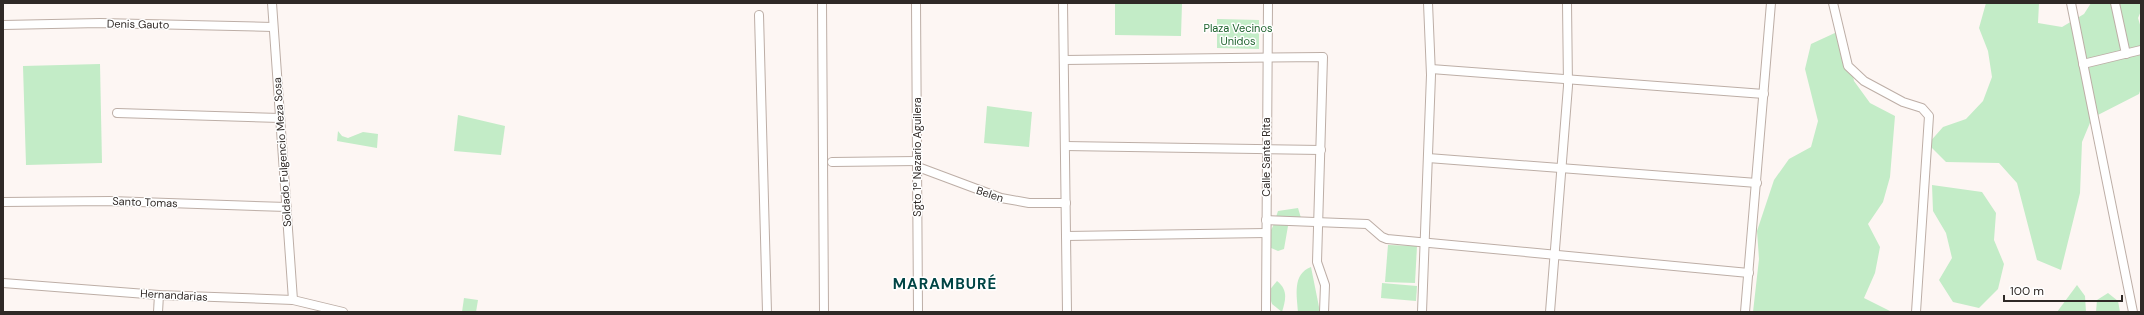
<svg xmlns="http://www.w3.org/2000/svg" width="2144" height="315" viewBox="0 0 2144 315" font-family="'DM Sans',sans-serif">
	<rect width="100%" height="100%" fill="#fdf6f3"/>
	<g fill="#c3ecc7">
		<polygon points="1115,3 1182,3 1181,36 1115,35"/>
		<polygon points="1986,3 2039,3 2038,23 2062,27 2084,14 2091,3 2141,3 2141,11 2138,18 2141,28 2141,88 2139,94 2092,118 2082,142 2080,193 2061,270 2037,260 2017,183 1999,163 1946,162 1928,144 1943,127 1966,119 1983,101 1992,77 1988,51 1979,28"/>
		<polygon points="1217,19 1259,20 1259,49 1217,48"/>
		<polygon points="1837,32 1849,54 1854,81 1870,103 1895,116 1890,177 1883,202 1868,224 1880,247 1875,273 1864,298 1892,312 1753,312 1759,259 1757,231 1774,180 1789,159 1811,147 1818,121 1805,69 1811,44"/>
		<polygon points="100,64 102,163 26,165 23,66"/>
		<polygon points="987,106 1032,112 1029,147 984,143"/>
		<polygon points="458,115 505,126 501,155 454,151"/>
		<polygon points="338,131 342,136 348,138 363,132 378,134 377,148 337,141"/>
		<polygon points="1932,185 1982,192 1996,213 1994,240 2004,264 1998,289 1979,308 1953,302 1939,280 1952,258 1946,233 1933,211"/>
		<polygon points="1298,208 1301,218 1297,222 1288,226 1284,249 1278,251 1269,247 1268,236 1273,226 1278,211"/>
		<polygon points="1388,245 1417,246 1415,283 1385,282"/>
		<path d="M1311 267 1320 312H1298C1297 296 1292 274 1311 267Z"/>
		<path d="M1277 281C1288 290 1286 299 1282 312L1272 304 1268 292Z"/>
		<polygon points="1382,283 1417,286 1416,301 1381,298"/>
		<polygon points="2077,285 2085,296 2086,312 2057,312"/>
		<polygon points="2108,293 2118,301 2120,312 2096,312 2097,300"/>
		<polygon points="464,298 478,300 476,312 462,312"/>
	</g>
	<g fill="none" stroke-linecap="round" stroke-linejoin="round">
		<defs>
			<g id="minor">
				<polyline points="272,3 293,300"/>
				<polyline points="822,3 824,312"/>
				<polyline points="916,3 918,312"/>
				<polyline points="1063,3 1067,312"/>
				<polyline points="1833,3 1848,66 1864,81 1903,102 1922,108 1929,116 1916,312"/>
				<polyline points="2071,3 2133,312"/>
				<polyline points="2115,3 2126,54"/>
				<polyline points="759,15 767,312"/>
				<polyline points="3,25 100,23 273,27"/>
				<polyline points="1064,60 1323,57 1317,262 1325,285 1324,312"/>
				<polyline points="2083,64 2141,50"/>
				<polyline points="1431,69 1764,94"/>
				<polyline points="117,113 280,118"/>
				<polyline points="1065,146 1321,150"/>
				<polyline points="1428,158 1757,183"/>
				<polyline points="832,162 917,161"/>
				<polyline points="918,167 1001,198 1029,203 1066,203"/>
				<polyline points="3,202 110,201 287,207"/>
				<polyline points="1266,220 1367,224 1382,237 1387,239 1749,273"/>
				<polyline points="1066,236 1266,233"/>
				<polyline points="3,283 159,295 293,300 343,312"/>
				<polyline points="158,312 159,295"/>
				<polyline points="1266,312 1268,3"/>
				<polyline points="1422,312 1431,75 1428,3"/>
				<polyline points="1550,312 1568,86 1567,3"/>
				<polyline points="1745,312 1771,3"/>
			</g>
		</defs>
		<use href="#minor" stroke="#bdaea6" stroke-width="10"/>
		<use href="#minor" stroke="#fff" stroke-width="8"/>
	</g>
	<g text-anchor="middle" stroke-width="3" stroke-linejoin="round" paint-order="stroke">
		<g font-size="11" fill="#2f2926" stroke="#fff">
			<text transform="translate(138 24) rotate(1)" y="4">Denis Gauto</text>
			<text transform="translate(282 152) rotate(-94)" y="4">Soldado Fulgencio Meza Sosa</text>
			<text transform="translate(917 157) rotate(-90)" y="4">Sgto 1º Nazario Aguilera</text>
			<text transform="translate(1266 157) rotate(-90)" y="4">Calle Santa Rita</text>
			<text transform="translate(990 194) rotate(18)" y="4">Belen</text>
			<text transform="translate(145 202) rotate(2)" y="4">Santo Tomas</text>
			<text transform="translate(174 295) rotate(3)" y="4">Hernandarias</text>
		</g>
		<g font-size="11" fill="#1f632e" stroke="#fff">
			<text x="1238" y="32">Plaza Vecinos<tspan x="1238" dy="13">Unidos</tspan></text>
		</g>
		<g font-size="15" font-weight="bold" letter-spacing="1" fill="#014545" stroke="#fff">
			<text x="945" y="289">MARAMBURÉ</text>
		</g>
	</g>
	<rect width="2144" height="315" fill="none" stroke="#2f2926" stroke-width="8"/>
	<path d="M2004 295v6h118v-6" fill="none" stroke="#2f2926" stroke-width="2"/>
	<text x="2010" y="295" font-size="12" fill="#2f2926" stroke="#ffffff" stroke-width="3" paint-order="stroke">100 m</text>
</svg>
